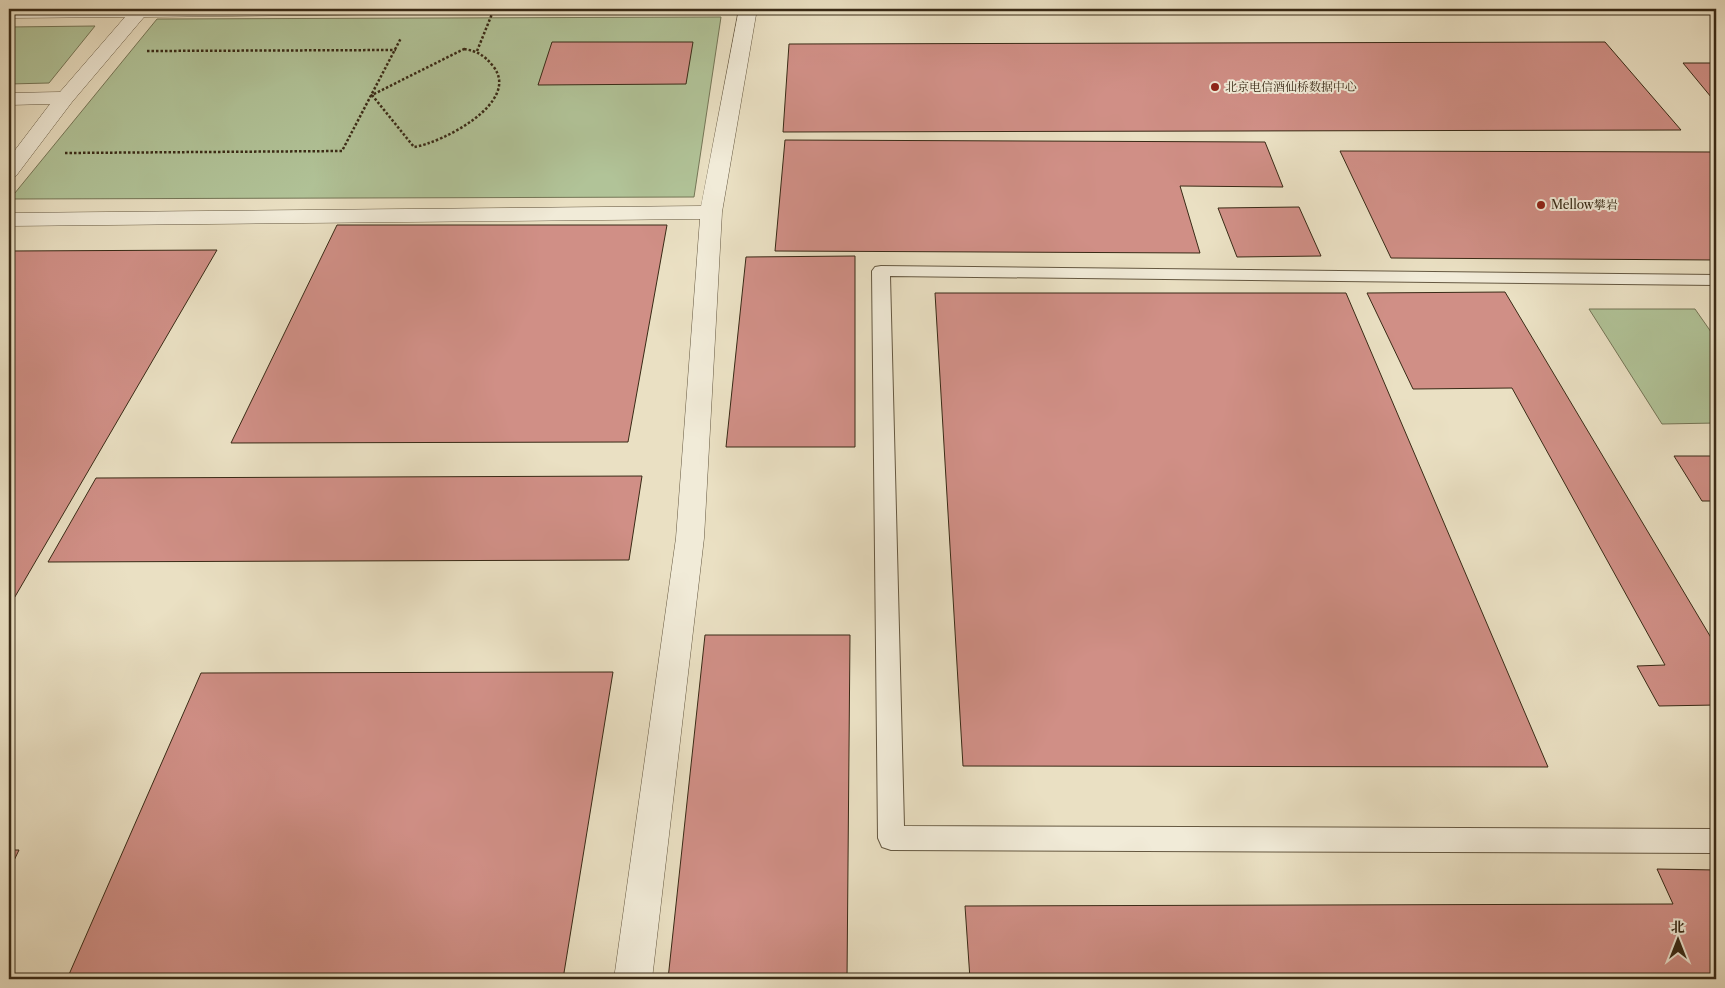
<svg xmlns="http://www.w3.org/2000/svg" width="1725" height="988" viewBox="0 0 1725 988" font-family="'Libre Caslon Text','Noto Serif SC',serif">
	<rect width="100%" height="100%" fill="#eae0c3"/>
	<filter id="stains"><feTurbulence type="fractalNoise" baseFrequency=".004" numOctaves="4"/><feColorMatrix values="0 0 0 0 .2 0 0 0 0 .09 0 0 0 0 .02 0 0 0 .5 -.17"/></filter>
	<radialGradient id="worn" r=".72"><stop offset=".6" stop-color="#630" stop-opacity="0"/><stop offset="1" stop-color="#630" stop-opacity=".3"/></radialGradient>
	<g fill="#b1c398" stroke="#757657">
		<polygon points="721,17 694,197 10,199 157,19"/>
		<polygon points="95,26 49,83 9,84 9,27"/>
		<polygon points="1589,309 1695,309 1716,339 1716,423 1662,424"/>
	</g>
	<g fill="#d08f86" stroke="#392a16">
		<polygon points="552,42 693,42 686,84 538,85"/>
		<polygon points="1605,42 1681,130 783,132 789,44"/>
		<polygon points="1683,63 1716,63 1716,103"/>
		<polygon points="785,140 1265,142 1283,187 1180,186 1200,253 775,251"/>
		<polygon points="1340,151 1716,152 1716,260 1391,258"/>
		<polygon points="1299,207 1321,256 1237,257 1218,208"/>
		<polygon points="337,225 667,225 628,442 231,443"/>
		<polygon points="217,250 9,607 9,251"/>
		<polygon points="855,256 855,447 726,447 746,257"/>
		<polygon points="1505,292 1716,646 1716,705 1659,706 1637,666 1665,665 1512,388 1413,389 1367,293"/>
		<polygon points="935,293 1346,293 1548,767 963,766"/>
		<polygon points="1674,456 1716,456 1716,501 1702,501"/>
		<polygon points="642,476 629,560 48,562 96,478"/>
		<polygon points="705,635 850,635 847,979 668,979"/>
		<polygon points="613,672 563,979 67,979 201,673"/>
		<polygon points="9,850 19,850 9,871"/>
		<polygon points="1657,869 1716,870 1716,979 970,979 965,906 1673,904"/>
	</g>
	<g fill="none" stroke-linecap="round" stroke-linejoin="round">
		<defs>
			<polygon id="lane" points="881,266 1716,275 1716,285 890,276 904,826 1716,829 1716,853 891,850 882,847 878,838 872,271 875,267"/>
			<g id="street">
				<polygon points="9,9 411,9 408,13 402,14 144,17 72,102 16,176 9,178 9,158 50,104 9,105 9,93 60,92 125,17 9,18"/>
				<polygon points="739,9 757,9 722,212 704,538 652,979 614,979 676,538 700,219 9,226 9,213 701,206"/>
			</g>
		</defs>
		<use href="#lane" stroke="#655841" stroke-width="2"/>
		<use href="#street" stroke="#655841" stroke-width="1"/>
		<g stroke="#392a16" stroke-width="2.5" stroke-dasharray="2.5 2" stroke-linecap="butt">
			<path d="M464 49C477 51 484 55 493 66 522 102 442 143 414 147L372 95Z"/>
			<polyline points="147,51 396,50"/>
			<polyline points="477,51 494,9"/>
			<polyline points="65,153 342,151 401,38"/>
		</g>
		<use href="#lane" fill="#f1ebd8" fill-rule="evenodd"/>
		<use href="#street" fill="#f1ebd8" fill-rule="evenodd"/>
	</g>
	<g fill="#8f2418" stroke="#f1ebd8" stroke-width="2">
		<circle cx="1215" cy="87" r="5"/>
		<circle cx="1541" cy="205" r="5"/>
	</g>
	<g text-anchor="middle" stroke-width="4" stroke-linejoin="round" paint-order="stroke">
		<g font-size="12" fill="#392a16" stroke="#f1ebd8" text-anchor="start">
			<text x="1225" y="91">北京电信酒仙桥数据中心</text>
			<text x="1551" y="209">Mellow攀岩</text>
		</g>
	</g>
	<rect width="1725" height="988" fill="none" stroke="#eae0c3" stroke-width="30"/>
	<rect x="10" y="10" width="1705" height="968" fill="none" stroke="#392a16" stroke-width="2.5"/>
	<rect x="15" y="15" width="1695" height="958" fill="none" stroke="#392a16"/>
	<g transform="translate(1678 940)" stroke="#f1ebd8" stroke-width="4" paint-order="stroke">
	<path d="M0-4L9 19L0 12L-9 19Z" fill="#392a16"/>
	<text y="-8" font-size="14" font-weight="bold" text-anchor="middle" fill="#392a16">北</text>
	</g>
	<rect width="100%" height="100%" filter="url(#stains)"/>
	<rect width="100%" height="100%" fill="url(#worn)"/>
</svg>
